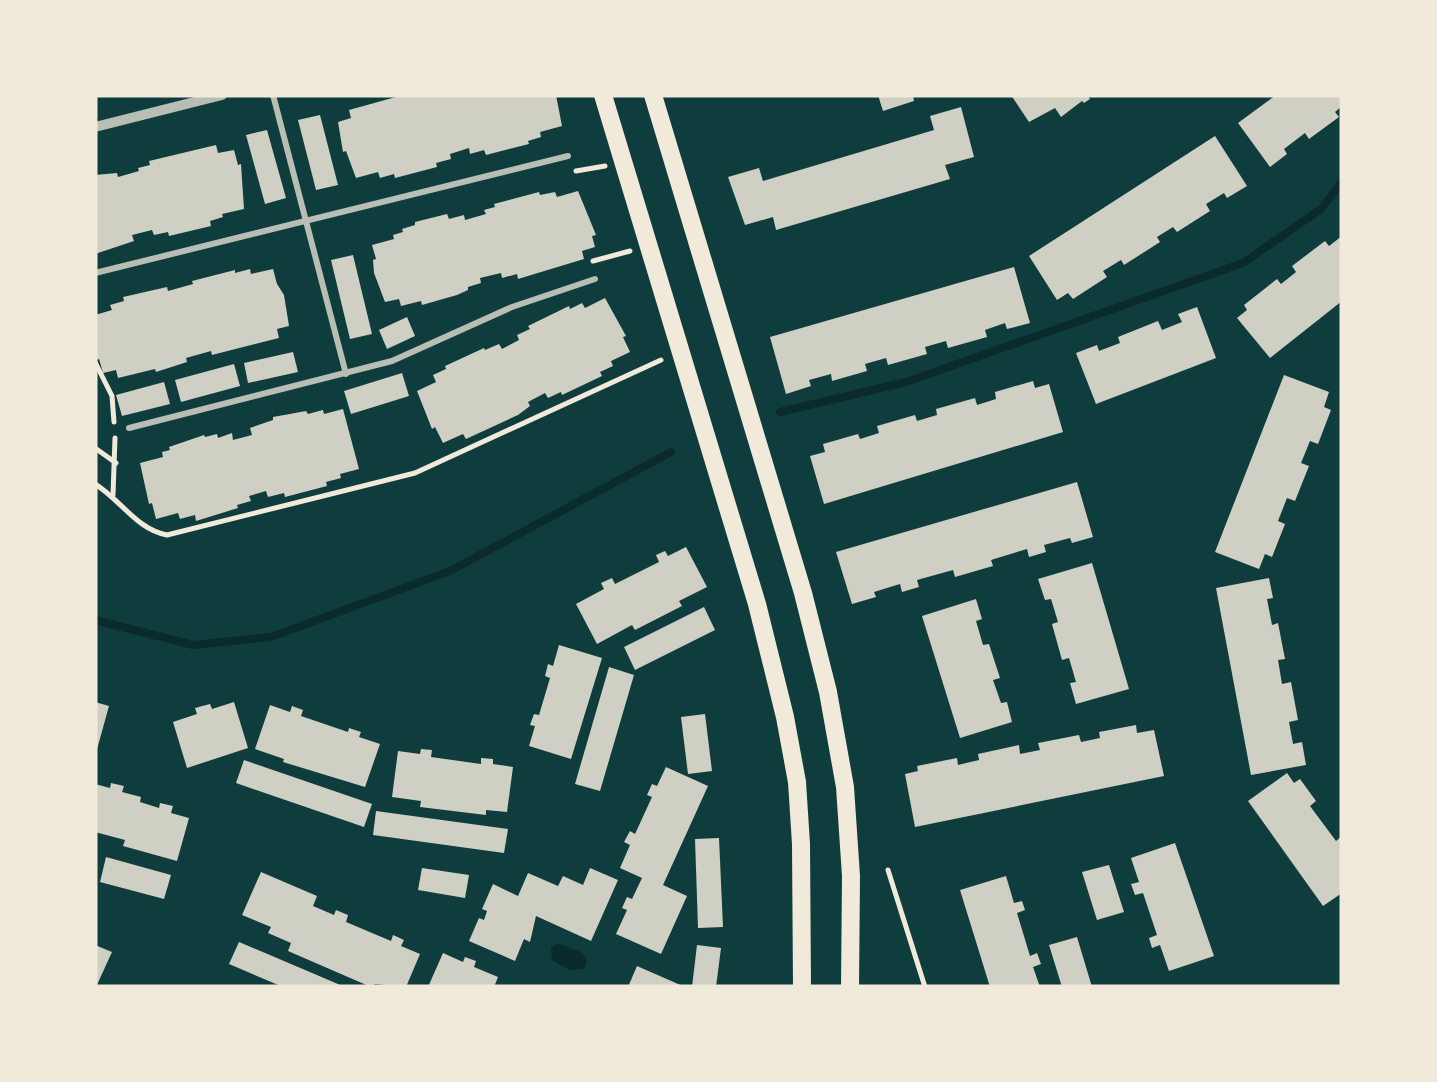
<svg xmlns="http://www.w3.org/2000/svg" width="1437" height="1082" viewBox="0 0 1437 1082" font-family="'Sofia Sans Condensed',sans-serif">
	<rect width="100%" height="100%" fill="#0f3d3e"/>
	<polygon fill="#0a2a2b" points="557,943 583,953 587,961 584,969 569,970 552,960 551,948"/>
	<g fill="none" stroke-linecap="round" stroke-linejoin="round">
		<g stroke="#0a2a2b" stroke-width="8">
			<polyline points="780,412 906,382 1243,263 1321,209 1342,182"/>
			<polyline points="95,620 193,645 271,637 450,571 671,452"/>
		</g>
	</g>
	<g fill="#cfcfc3">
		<polygon points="403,95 556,95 562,126 540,132 541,137 528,141 529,144 486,155 484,150 470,154 469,148 450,154 451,159 436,163 437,167 395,178 394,174 380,178 378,172 356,178 346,151 343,152 338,122 351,118 349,110"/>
		<polygon points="878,95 913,95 914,101 883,111"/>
		<polygon points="1011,95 1087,95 1090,99 1084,103 1082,101 1061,117 1055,108 1029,122"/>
		<polygon points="1276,95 1342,95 1342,106 1335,112 1339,117 1309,139 1305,133 1284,149 1287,154 1270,167 1238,123"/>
		<polygon points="961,107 974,157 945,165 950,179 776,230 773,217 745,225 728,177 759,168 763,181 934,130 930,116"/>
		<polygon points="320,115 338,185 316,190 298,120"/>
		<polygon points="267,130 286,198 265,204 246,135"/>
		<polygon points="1215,136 1247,186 1227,198 1224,193 1206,204 1210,211 1177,232 1173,227 1157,237 1160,242 1124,265 1121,260 1103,271 1107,277 1073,299 1068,293 1057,300 1029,256"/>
		<polygon points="216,145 218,153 234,150 238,165 241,164 244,209 222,214 223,217 210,221 211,226 169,236 168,232 154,235 152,230 132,235 134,241 95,254 95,175 117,173 118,177 139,171 138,168 150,165 149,161"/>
		<polygon points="578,191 596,235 592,236 595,247 582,251 584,259 518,279 517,274 502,278 501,273 480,278 481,283 468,287 468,290 457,295 422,305 421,301 401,306 399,299 385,302 374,273 373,260 376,259 372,245 394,239 393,235 403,232 402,229 415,225 415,222 447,214 449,219 464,215 465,220 486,214 484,210 495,207 494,204 539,192 540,195 555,192 557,197"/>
		<polygon points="1342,236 1342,301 1270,358 1237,318 1247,310 1244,305 1277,279 1281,284 1296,272 1292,266 1325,241 1329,246"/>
		<polygon points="353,255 372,334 350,339 331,260"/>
		<polygon points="1014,267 1030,323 1007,329 1005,323 985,330 987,337 948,348 946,341 925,347 927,354 888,365 886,358 865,364 867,371 832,381 831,374 809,380 811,386 786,394 770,337"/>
		<polygon points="250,269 251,274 273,269 277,284 284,295 289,326 277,329 279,338 212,355 211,351 186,358 187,362 156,372 155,369 118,378 116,370 103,373 99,359 95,360 95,315 112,310 110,305 124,301 123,297 167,287 168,291 193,284 192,281 235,270 235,273"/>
		<polygon points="605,298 626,336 623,337 630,352 611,361 613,366 600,372 602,376 562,395 561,392 548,398 545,393 528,402 530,406 518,415 466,439 463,434 443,443 435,427 432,429 417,391 436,382 433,375 446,369 445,366 484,348 485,350 499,344 502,349 519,340 517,335 530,329 528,326 569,306 570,309 582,303 585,308"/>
		<polygon points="1197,307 1216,358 1096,404 1076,353 1097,345 1099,351 1120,343 1118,337 1158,321 1162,330 1182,322 1178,314"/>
		<polygon points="407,317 415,336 387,349 379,330"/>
		<polygon points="293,352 298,372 248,383 244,363"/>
		<polygon points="234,364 240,386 181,402 175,380"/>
		<polygon points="402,373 409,396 351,414 344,391"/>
		<polygon points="1284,375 1329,392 1324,407 1331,410 1318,444 1310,441 1301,463 1309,466 1295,501 1287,498 1278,521 1285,524 1272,557 1265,554 1259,569 1215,552"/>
		<polygon points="1033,381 1035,388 1049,384 1063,432 824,504 810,456 825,452 823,444 858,434 860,439 879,433 877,426 915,415 917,421 937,415 936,409 975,398 977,405 996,399 995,392"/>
		<polygon points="164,382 170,404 122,416 116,395"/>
		<polygon points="343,409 359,469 340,474 341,478 326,482 327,486 285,497 284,493 268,497 266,491 249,496 251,501 237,505 238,508 196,521 195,515 180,519 178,513 156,519 152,503 149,504 140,463 163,457 162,452 170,450 169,447 204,435 205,437 217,434 218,438 232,433 233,440 252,435 250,428 273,420 273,417 306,411 308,414 323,410 324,414"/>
		<polygon points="1077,482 1093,537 1072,543 1070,538 1044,545 1046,552 1029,557 1027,549 991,560 993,566 955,577 953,570 917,580 919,587 902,592 900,584 874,592 876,597 852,604 836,552"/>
		<polygon points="686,547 707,587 679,601 682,606 635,630 632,625 597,644 576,604 604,589 601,583 612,578 615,584 659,562 656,555 665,551 668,556"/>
		<polygon points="1092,563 1129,689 1076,704 1070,683 1076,682 1069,658 1062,660 1052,624 1058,622 1051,599 1045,600 1038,579"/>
		<polygon points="1269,578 1273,598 1267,599 1272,625 1278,623 1285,659 1278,660 1282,684 1291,682 1298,720 1289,722 1293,744 1302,742 1306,765 1251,775 1216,588"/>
		<polygon points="976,599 982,619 976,621 983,645 989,644 1000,678 993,680 1001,703 1007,702 1012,722 960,738 922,616"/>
		<polygon points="704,607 715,630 635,670 624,647"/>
		<polygon points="559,645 602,658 571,759 529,746 535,726 530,725 534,714 539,715 550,678 545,676 548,664 553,666"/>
		<polygon points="609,667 634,675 600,791 575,784"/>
		<polygon points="95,702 109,706 96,753 95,753"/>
		<polygon points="234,702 248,748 187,768 173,722 197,714 195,708 210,704 212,709"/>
		<polygon points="270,705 290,712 292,706 303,710 301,716 348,732 349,728 361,732 359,737 380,744 365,787 283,762 284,759 255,749"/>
		<polygon points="705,714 712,771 688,774 681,717"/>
		<polygon points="1136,725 1137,733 1154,730 1164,776 915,827 905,774 918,771 917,766 957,758 958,765 979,760 978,754 1019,745 1020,754 1040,750 1038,743 1079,735 1081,742 1100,738 1099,732"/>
		<polygon points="421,749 432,750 431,757 481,764 481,758 493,759 493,764 513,767 507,812 486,810 486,815 420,807 421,801 392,797 398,751 420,754"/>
		<polygon points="244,760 372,804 364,827 236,783"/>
		<polygon points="666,767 708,786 663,885 687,896 661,954 616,934 627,910 622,908 627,897 632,899 642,878 620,868 630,845 624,842 630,831 635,834 652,797 647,795 652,784 657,786"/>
		<polygon points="1287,773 1294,783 1300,779 1316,801 1310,806 1336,841 1342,836 1342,893 1323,906 1248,801"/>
		<polygon points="111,783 124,786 122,792 141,797 140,802 159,808 160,803 173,806 171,813 189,818 177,861 123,846 125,840 95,832 95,784 110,788"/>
		<polygon points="376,811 508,829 504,853 373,835"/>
		<polygon points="719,838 723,927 698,928 695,839"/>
		<polygon points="1175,843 1214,956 1169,971 1160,945 1152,948 1149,938 1157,935 1143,893 1135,895 1131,884 1139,882 1131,858"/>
		<polygon points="106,857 171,875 164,899 100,882"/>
		<polygon points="1109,865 1124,912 1097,920 1082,872"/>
		<polygon points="422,868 469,875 465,898 418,890"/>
		<polygon points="590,868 618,880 591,941 536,916 530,942 524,939 515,961 469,941 479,918 484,920 487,911 482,909 493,884 518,896 528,873 558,886 563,876 583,885"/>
		<polygon points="261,872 317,896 313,906 334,915 336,910 348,915 346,922 391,941 393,935 404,940 401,946 420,954 406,987 375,984 371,987 288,951 291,943 268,933 271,927 242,915"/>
		<polygon points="1006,876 1014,903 1022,901 1025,910 1017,913 1030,956 1037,953 1041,964 1033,967 1040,987 990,987 960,890"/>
		<polygon points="1077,937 1092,987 1062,987 1049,945"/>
		<polygon points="239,942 345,987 283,987 229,964"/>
		<polygon points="95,945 112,952 96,987 95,987"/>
		<polygon points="697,945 721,948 716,987 692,987"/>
		<polygon points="443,953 463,962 465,957 476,961 474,967 498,977 494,987 428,987"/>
		<polygon points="637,966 685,987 628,987"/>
	</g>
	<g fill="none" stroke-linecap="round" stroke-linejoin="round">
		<g stroke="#f1e9da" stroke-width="5">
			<polyline points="576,171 605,166"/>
			<polyline points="593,261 630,251"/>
			<polyline points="95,362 112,396 114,422"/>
			<polyline points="95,448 116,463"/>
			<path d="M95 484C121 500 136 529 167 535L415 473 661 360"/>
			<polyline points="113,495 115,438"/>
			<polyline points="888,870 925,987"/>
		</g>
		<g stroke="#b8beb3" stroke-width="6">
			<polyline points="273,95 346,374"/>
			<polyline points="95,273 568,156"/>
			<polyline points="129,428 392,361 512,307 595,279"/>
		</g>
		<polyline stroke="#b8beb3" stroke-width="10" points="95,127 222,95"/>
		<g stroke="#f1e9da" stroke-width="18">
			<polyline points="603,95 757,604 785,717 797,782 801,844 802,987"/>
			<polyline points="653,95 803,593 828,692 845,787 851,876 850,987"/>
		</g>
	</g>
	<rect width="1437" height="1082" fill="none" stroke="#f1e9da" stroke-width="195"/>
</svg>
